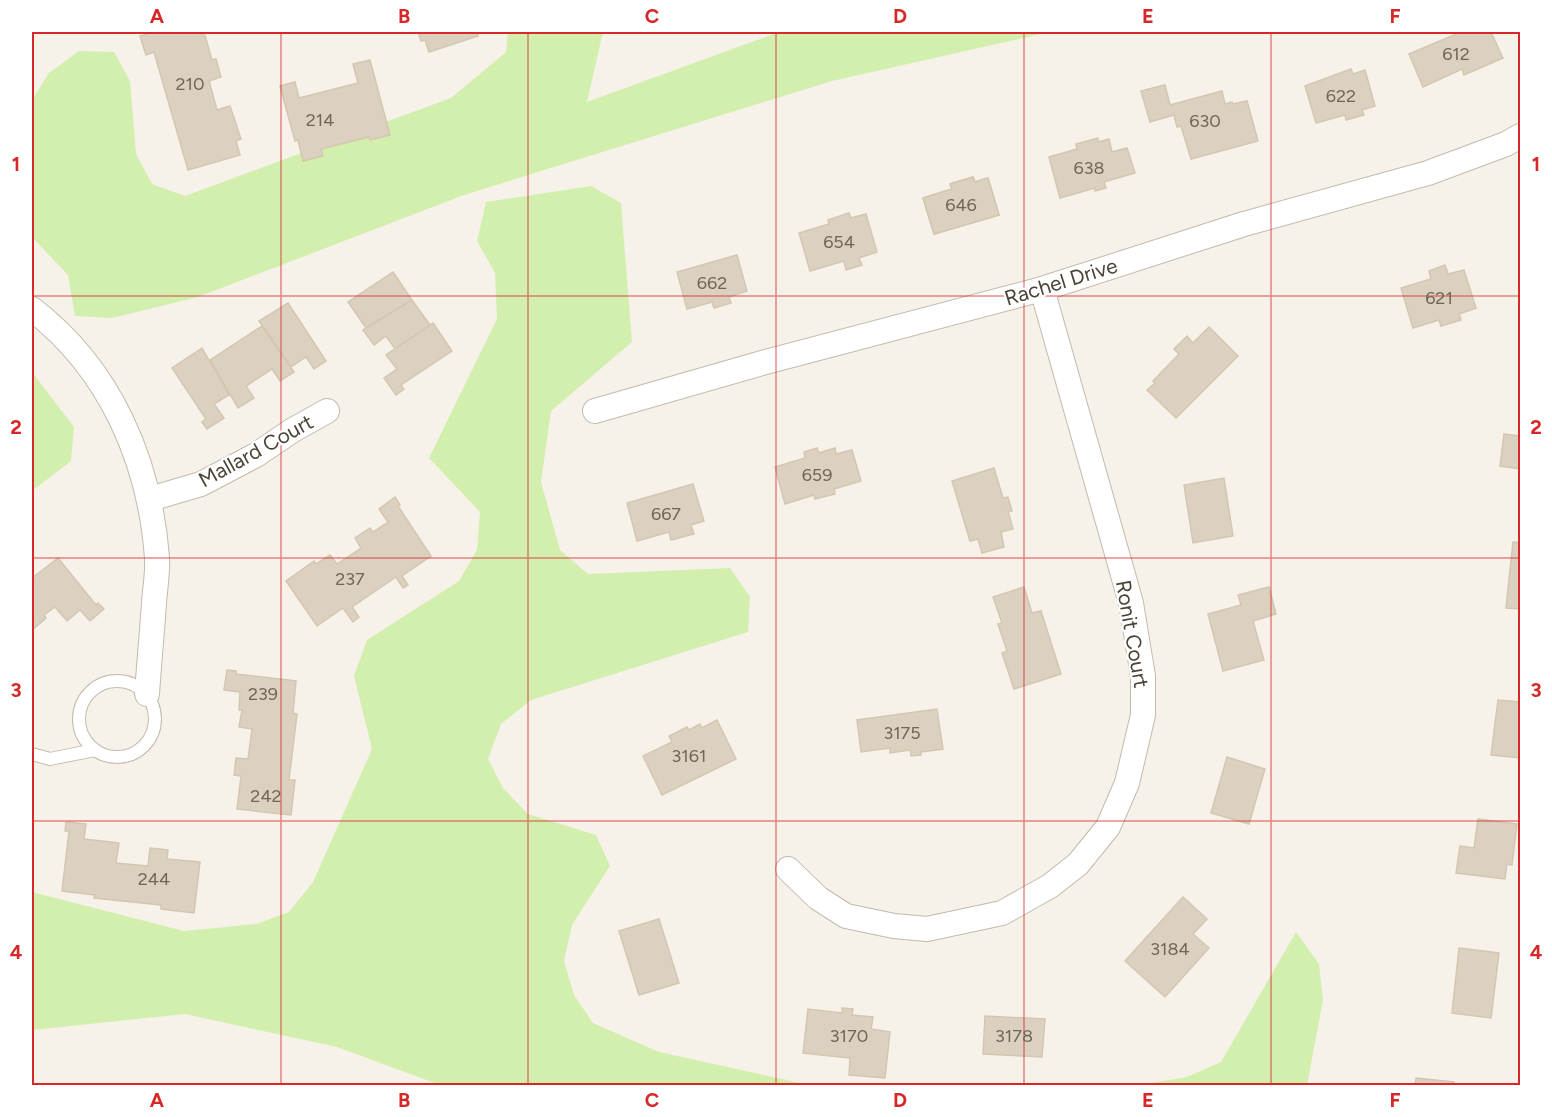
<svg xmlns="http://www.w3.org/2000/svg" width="1552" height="1117" viewBox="0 0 1552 1117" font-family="Figtree,sans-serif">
	<rect width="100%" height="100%" fill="#f6f2ea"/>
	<g fill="#d3efae">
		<polygon points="508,32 603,32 587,102 779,32 1063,32 1046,33 832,81 464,195 198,297 112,318 75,316 68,275 32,237 32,100 49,73 79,51 114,52 130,81 136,154 152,184 185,196 451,98 506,52"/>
		<polygon points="591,186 621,203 632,342 551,411 541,482 560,550 588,574 730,568 750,597 748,632 531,700 501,724 488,759 503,788 528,814 596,835 610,866 572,925 564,961 574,995 593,1023 659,1052 801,1083 824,1085 440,1085 337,1047 185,1014 32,1030 32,892 184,931 257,924 289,912 313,882 372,749 354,676 367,640 459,581 477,550 480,512 429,458 497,319 495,273 477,241 486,202"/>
		<polygon points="32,372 74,427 71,461 32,491"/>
		<polygon points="1296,932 1319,964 1323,1000 1307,1085 1138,1085 1187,1077 1221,1062"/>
	</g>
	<g fill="#dcd1c0" stroke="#d5c6b0" stroke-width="1.5">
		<polygon points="155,32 204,32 212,60 216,59 221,77 209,81 217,110 230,106 241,139 236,141 240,155 188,170 154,52 146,55 140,36"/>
		<polygon points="418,32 477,32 478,36 429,52 425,40 421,41"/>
		<polygon points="1461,32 1491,32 1503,58 1464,75 1462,69 1423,87 1409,54"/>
		<polygon points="370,60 390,135 370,140 369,137 321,149 323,156 303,161 298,140 295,141 280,86 295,82 299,98 358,83 353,64"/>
		<polygon points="1351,69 1353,74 1365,70 1375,106 1362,110 1364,115 1346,120 1345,115 1316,123 1305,86"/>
		<polygon points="1165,85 1170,105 1222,91 1225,104 1232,102 1233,104 1247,101 1258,141 1191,159 1181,126 1177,127 1174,115 1150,122 1141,91"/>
		<polygon points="1098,138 1098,142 1109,139 1112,152 1127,148 1135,173 1104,182 1106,188 1095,191 1095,188 1060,198 1049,157 1077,149 1076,144"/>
		<polygon points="973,177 975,182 988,178 999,215 934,234 923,198 952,189 950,184"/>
		<polygon points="973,177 975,182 988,178 999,215 934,234 923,198 952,189 950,184"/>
		<polygon points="849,213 851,218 866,214 877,252 859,258 862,265 846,270 844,261 810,271 799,233 829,224 828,220"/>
		<polygon points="737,255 747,291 729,297 731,303 714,308 712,302 687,309 677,272"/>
		<polygon points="1445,265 1448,274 1464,270 1476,308 1459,314 1461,320 1441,326 1439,320 1413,328 1401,288 1431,279 1429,271"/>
		<polygon points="393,272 412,300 366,328 348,302"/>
		<polygon points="412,300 430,325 395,349 386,336 374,345 363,330"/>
		<polygon points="288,303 326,361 314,369 306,357 291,367 259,321"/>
		<polygon points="433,323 452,351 401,385 404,389 396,395 384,378 397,369 386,355"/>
		<polygon points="262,326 294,372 280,381 272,369 246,386 254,398 238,408 210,360"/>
		<polygon points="1209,327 1238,356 1176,418 1147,390 1155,383 1153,381 1179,354 1174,349 1187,336 1193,343"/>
		<polygon points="202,348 229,395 214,404 224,418 207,429 202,422 206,419 172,368"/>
		<polygon points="1504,434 1520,436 1520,469 1500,466"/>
		<polygon points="817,448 819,453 835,448 836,454 852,450 861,481 834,489 835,494 815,499 814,495 785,504 775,467 805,458 804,452"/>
		<polygon points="994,468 1003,498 1008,497 1012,511 1008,511 1013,529 1001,532 1004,547 982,553 978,539 970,541 952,481"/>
		<polygon points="1224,478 1233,536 1193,543 1184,485"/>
		<polygon points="693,484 704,521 691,525 694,534 671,540 669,532 637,541 627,503"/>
		<polygon points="395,497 400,505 398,506 431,556 402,576 408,585 403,588 396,577 352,607 359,617 353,622 343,608 317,626 286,581 314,561 316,564 330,555 337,564 361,548 355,538 370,528 373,532 388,522 379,509"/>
		<polygon points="1513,542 1520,543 1520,609 1506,608"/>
		<polygon points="58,558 96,605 98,603 104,609 90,621 80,610 67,621 55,607 44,615 46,618 32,630 32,578"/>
		<polygon points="1024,587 1032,613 1041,611 1061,674 1014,689 1002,653 1007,651 998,624 1002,623 993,597"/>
		<polygon points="1269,587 1276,614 1253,621 1264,660 1223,671 1208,614 1241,605 1238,595"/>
		<polygon points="227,670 236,671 236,674 296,681 293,713 297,714 289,780 295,780 291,815 237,809 241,776 234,775 236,758 248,759 252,729 239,727 242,710 239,710 240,692 224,690"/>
		<polygon points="1498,700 1520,702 1520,758 1491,755"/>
		<polygon points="937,709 943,749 921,752 921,755 911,756 910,750 890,753 890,748 861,752 857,720"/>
		<polygon points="717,720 736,759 662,795 643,756 672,742 669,736 687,727 689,730 700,724 702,728"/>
		<polygon points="1227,757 1265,769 1249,824 1211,813"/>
		<polygon points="1478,819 1517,824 1512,865 1507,864 1505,879 1456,873 1460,846 1474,848"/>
		<polygon points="66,822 86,824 84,839 119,843 116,863 148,866 150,848 168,850 167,859 200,862 194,913 161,909 161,905 94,898 95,895 62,891 69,831 65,831"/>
		<polygon points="1183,897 1207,919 1193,934 1209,948 1165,997 1125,961"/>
		<polygon points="659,919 679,983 639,995 619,931"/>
		<polygon points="1459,948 1499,953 1491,1018 1452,1013"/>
		<polygon points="842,1008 853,1009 852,1015 873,1017 871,1029 890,1032 885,1078 849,1075 850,1058 803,1053 808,1009 842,1013"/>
		<polygon points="985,1016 1045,1019 1042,1057 983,1054"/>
		<polygon points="1416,1078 1454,1082 1454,1086 1415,1086"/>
	</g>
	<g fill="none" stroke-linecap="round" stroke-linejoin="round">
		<defs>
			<g id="lane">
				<circle cx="117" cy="719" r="38"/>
				<polyline points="32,754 50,759 95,750"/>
			</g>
			<g id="street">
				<path d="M32 309C110 369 150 461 157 558 158 572 155 588 154 603 152 633 149 664 147 694"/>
				<polyline points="595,411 762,363 1042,289 1244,224 1428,173 1506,144 1520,136"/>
				<polyline points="150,499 201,484 256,455 293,430 327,411"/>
				<polyline points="788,869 818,898 846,916 894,926 927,929 1002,913 1050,886 1078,864 1108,827 1127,783 1143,715 1143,676 1131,603 1042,289"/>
			</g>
		</defs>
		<use href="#lane" stroke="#c3baab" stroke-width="14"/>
		<use href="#street" stroke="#c3baab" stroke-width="26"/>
		<use href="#lane" stroke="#fff" stroke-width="12"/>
		<use href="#street" stroke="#fff" stroke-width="24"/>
	</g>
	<path fill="none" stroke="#d62828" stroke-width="1.5" stroke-opacity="0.55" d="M281 32V1086M528 32V1086M776 32V1086M1024 32V1086M1271 32V1086M32 296H1520M32 558H1520M32 821H1520"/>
	<g text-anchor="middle" stroke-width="4.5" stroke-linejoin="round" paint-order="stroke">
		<g font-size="18" fill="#6f6658">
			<text x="1456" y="60">612</text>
			<text x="190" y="90">210</text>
			<text x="1341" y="102">622</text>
			<text x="320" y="126">214</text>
			<text x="1205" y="127">630</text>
			<text x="1089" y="174">638</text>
			<text x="961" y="211">646</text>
			<text x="839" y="248">654</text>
			<text x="712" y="289">662</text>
			<text x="1439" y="304">621</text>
			<text x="817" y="481">659</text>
			<text x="666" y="520">667</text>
			<text x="350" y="585">237</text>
			<text x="263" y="700">239</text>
			<text x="902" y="739">3175</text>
			<text x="689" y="762">3161</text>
			<text x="266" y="802">242</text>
			<text x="154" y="885">244</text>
			<text x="1170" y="955">3184</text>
			<text x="849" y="1042">3170</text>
			<text x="1014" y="1042">3178</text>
		</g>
		<g font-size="21" fill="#4b4336" stroke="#fff">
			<text transform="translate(1061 282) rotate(-17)" y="7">Rachel Drive</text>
			<text transform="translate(256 451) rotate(-29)" y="7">Mallard Court</text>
			<text transform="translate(1132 634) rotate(80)" y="7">Ronit Court</text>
		</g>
	</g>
	<rect width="1552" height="1117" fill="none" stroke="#ffffff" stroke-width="66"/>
	<rect x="33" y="33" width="1486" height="1051" fill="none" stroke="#d62828" stroke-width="2"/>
	<g font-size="20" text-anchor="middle" font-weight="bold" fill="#d62828">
		<text x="157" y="23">A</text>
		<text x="404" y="23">B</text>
		<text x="652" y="23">C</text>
		<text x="900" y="23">D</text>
		<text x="1148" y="23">E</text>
		<text x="1395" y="23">F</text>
		<text x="16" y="171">1</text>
		<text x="1536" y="171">1</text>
		<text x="16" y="434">2</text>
		<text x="1536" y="434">2</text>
		<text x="16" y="697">3</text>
		<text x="1536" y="697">3</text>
		<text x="16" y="959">4</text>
		<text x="1536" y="959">4</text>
		<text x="157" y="1107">A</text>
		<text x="404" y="1107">B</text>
		<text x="652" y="1107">C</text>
		<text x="900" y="1107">D</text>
		<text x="1148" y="1107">E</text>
		<text x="1395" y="1107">F</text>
	</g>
</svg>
